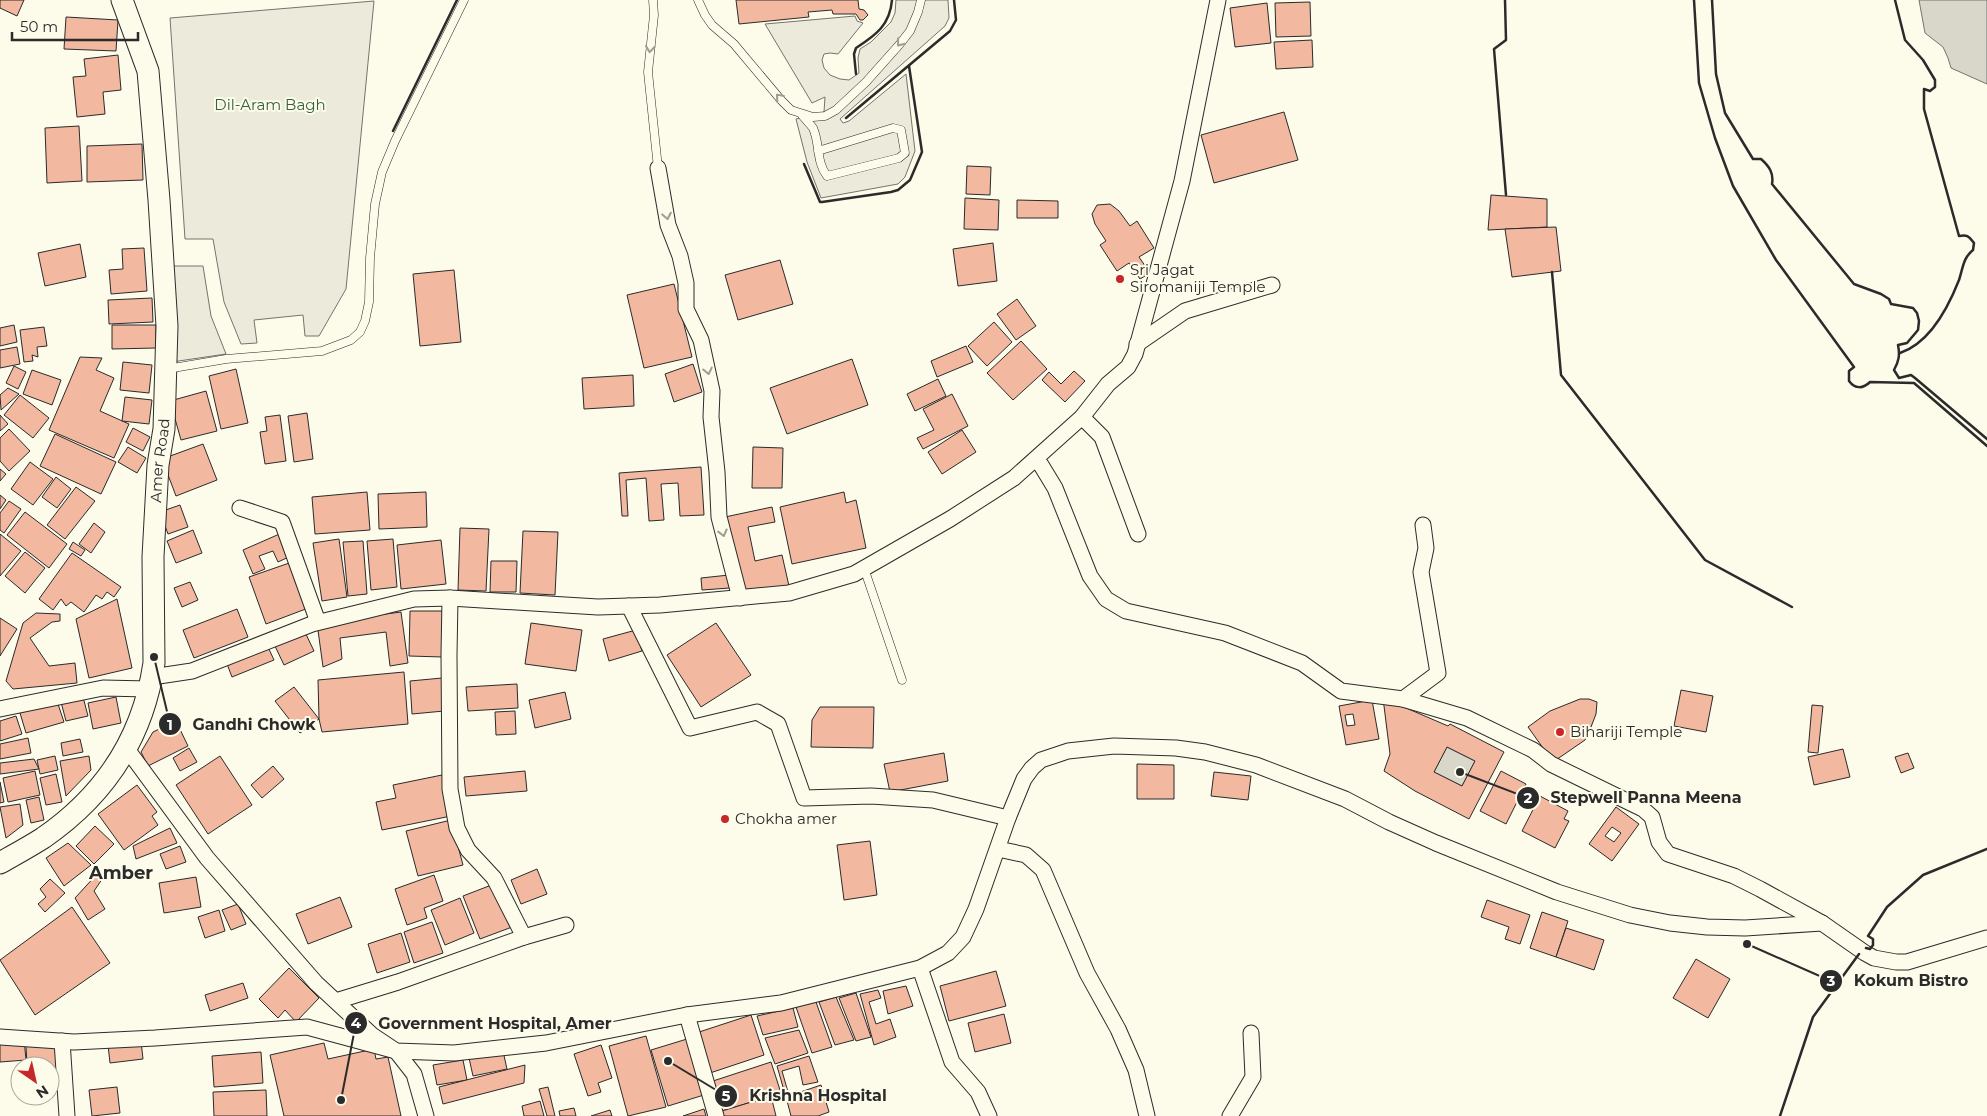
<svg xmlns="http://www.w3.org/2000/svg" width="1987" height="1116" viewBox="0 0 1987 1116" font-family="Montserrat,sans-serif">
	<rect width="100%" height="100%" fill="#fdfbea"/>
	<polygon fill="#ecebdb" stroke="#74746e" points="374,1 346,289 319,336 305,336 303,315 254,320 257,343 241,344 224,302 213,239 185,239 170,18"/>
	<g fill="#eceadb" stroke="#74746e">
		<polygon points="896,0 948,0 949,18 945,26 840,119 843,123 849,121 906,74 915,151 905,177 898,184 821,198 807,162 796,119 824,112 825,97 812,103 765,24 855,16 857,21 863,23 838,54 830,53 824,54 822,60 824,68 830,75 840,79 849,80 859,73 858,58 860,49 871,42 891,22 895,13"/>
		<polygon points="166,266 203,266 211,316 226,354 172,362"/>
	</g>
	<g fill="#d8d7c9" stroke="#74746e">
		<polygon points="1919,0 1987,0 1987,84 1951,68 1948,58 1943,47 1925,33"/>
		<polygon points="1447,747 1475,761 1462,786 1434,772"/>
	</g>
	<g fill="#f2b8a0" stroke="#2b2b2b" fill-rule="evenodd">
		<polygon points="0,0 24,0 17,16 0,8"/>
		<polygon points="736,0 858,0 859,9 864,10 868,15 863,20 860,20 856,14 833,14 832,10 808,12 809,17 739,24"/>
		<polygon points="1310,2 1311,36 1276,37 1275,3"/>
		<polygon points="1267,3 1271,43 1235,47 1230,8"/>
		<polygon points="66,17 118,20 116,51 64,49"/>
		<polygon points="1312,40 1313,67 1276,69 1274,42"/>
		<polygon points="118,55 121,90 103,92 105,114 77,117 73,77 86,76 84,59"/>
		<polygon points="1284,112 1298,160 1214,183 1201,135"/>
		<polygon points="79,126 82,181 47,183 45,128"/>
		<polygon points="142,144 143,180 87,182 87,146"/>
		<polygon points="967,166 991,167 990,195 966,194"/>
		<polygon points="1491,195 1547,199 1547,227 1488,230"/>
		<polygon points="965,198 999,200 998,230 964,229"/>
		<polygon points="1017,200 1058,201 1058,218 1017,218"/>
		<polygon points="1110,204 1119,211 1130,226 1137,221 1154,248 1139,257 1150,273 1140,279 1129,263 1117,271 1100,245 1106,241 1095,224 1092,214 1097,205"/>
		<polygon points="1556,227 1561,271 1512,277 1505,229"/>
		<polygon points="993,243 997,281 958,286 953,249"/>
		<polygon points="80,244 86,277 45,286 38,253"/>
		<polygon points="144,248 147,291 111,294 109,270 123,269 122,249"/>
		<polygon points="780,260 793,304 738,320 725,275"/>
		<polygon points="454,270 461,342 420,346 413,274"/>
		<polygon points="674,284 692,357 644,368 627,295"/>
		<polygon points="152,298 153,322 109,324 108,300"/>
		<polygon points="1017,299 1036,326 1016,340 997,314"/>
		<polygon points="994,322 1012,342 987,366 968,346"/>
		<polygon points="14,325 17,342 0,346 0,328"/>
		<polygon points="112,325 156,325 156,348 112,349"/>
		<polygon points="44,327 47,346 37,347 38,357 32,355 33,361 24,362 20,330"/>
		<polygon points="1021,341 1047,369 1013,400 987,373"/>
		<polygon points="966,346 973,362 937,377 931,361"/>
		<polygon points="17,347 20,364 0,368 0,350"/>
		<polygon points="80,357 102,358 96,370 114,378 100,411 129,424 114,458 49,430"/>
		<polygon points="852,359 868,405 787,434 770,388"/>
		<polygon points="123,362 152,365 149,393 120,390"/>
		<polygon points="693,364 702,392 674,402 665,374"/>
		<polygon points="14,366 26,372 18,389 6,383"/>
		<polygon points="236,369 248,423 221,429 209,376"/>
		<polygon points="32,370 61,380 52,405 23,394"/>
		<polygon points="1074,371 1085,381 1065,402 1042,380 1049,372 1061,384"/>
		<polygon points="633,375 634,406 584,409 582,378"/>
		<polygon points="938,379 946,396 915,411 907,394"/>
		<polygon points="8,388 19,394 1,410 0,395"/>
		<polygon points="206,391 217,431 181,440 170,401"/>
		<polygon points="952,394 968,426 923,449 917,438 934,430 923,409"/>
		<polygon points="20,395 49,418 33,438 4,415"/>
		<polygon points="125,397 152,400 149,424 122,421"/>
		<polygon points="307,413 313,459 294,462 288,416"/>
		<polygon points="0,415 8,424 0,431"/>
		<polygon points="280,415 286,461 265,464 260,432 267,431 265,417"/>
		<polygon points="133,428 150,437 143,451 126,442"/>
		<polygon points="9,429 30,451 9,471 0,461 0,438"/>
		<polygon points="962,430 976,452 942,474 928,452"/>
		<polygon points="55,434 116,462 101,494 40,466"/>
		<polygon points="203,444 217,480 176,496 162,459"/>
		<polygon points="128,447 146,458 137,473 118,462"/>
		<polygon points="753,447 783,448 782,488 752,488"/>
		<polygon points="30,462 53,479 33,505 11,489"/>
		<polygon points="701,467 704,515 680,516 678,483 661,484 664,520 649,521 646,478 626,480 628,516 622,516 619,473"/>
		<polygon points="0,469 6,474 0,481"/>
		<polygon points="56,477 71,489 57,508 42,497"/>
		<polygon points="76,487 95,501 65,539 47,525"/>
		<polygon points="367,492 370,530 315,534 312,497"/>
		<polygon points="426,492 427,527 379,529 378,494"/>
		<polygon points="844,492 846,503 856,500 866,548 792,564 780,507"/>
		<polygon points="0,495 6,500 0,509"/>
		<polygon points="9,501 21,509 4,533 0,530 0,513"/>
		<polygon points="180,505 188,527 168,534 160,512"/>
		<polygon points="772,507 775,522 748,527 755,561 782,555 789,586 742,596 725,517"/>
		<polygon points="25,512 67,544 49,568 7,535"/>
		<polygon points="94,523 105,532 91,553 79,544"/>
		<polygon points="460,528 489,529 486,591 458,590"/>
		<polygon points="193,530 202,553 176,563 167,541"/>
		<polygon points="523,531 558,532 555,595 520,593"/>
		<polygon points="284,532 293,555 278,562 273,551 259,556 265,569 253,574 243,550"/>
		<polygon points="0,534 21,551 0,576"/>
		<polygon points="339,539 347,597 322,601 313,543"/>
		<polygon points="393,539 397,587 371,590 367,541"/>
		<polygon points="441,540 446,584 401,589 397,545"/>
		<polygon points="363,541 367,594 348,596 343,542"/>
		<polygon points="73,542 85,550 81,556 69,549"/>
		<polygon points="25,552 45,568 25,593 5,576"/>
		<polygon points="72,553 121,587 114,597 107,592 102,599 96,595 84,612 71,602 66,606 61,599 53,610 39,599"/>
		<polygon points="295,561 311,607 266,624 249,577"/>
		<polygon points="491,561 517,561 516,592 490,592"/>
		<polygon points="729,575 730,588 702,590 701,578"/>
		<polygon points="190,582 198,600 182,607 174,588"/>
		<polygon points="117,599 132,668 89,678 76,619"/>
		<polygon points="237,609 248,637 194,658 183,630"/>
		<polygon points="410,611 446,611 443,657 409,656"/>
		<polygon points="401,612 408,663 390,666 386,632 340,638 342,659 323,667 317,623"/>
		<polygon points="36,613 60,614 60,621 52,622 30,638 49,666 75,663 77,683 13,689 6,681 23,623"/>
		<polygon points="0,618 17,629 0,656"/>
		<polygon points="531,623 582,630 576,671 525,664"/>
		<polygon points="716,623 751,675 701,707 667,655"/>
		<polygon points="304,630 314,651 284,665 274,644"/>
		<polygon points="636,630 642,651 609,661 603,639"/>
		<polygon points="268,647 274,660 232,677 227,664"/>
		<polygon points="404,672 408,724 322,732 319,719 318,680"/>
		<polygon points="442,678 444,711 412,714 410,681"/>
		<polygon points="517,684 518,708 468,711 466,687"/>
		<polygon points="294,687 319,719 300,733 275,701"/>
		<polygon points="1681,690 1713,696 1706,732 1674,726"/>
		<polygon points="565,692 571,719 535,728 529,700"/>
		<polygon points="83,697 88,716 66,721 61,702"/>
		<polygon points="116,697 121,723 93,729 88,703"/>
		<path d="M1383 698 1448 726 1450 724 1504 752 1469 819 1415 791 1384 771 1390 754ZM1447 747 1475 761 1462 786 1434 772Z"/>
		<polygon points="1580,699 1589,699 1597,702 1596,714 1591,727 1585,740 1553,762 1528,727 1550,711"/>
		<path d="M1372 700 1379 739 1346 745 1339 706ZM1353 714 1355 725 1347 726 1345 715Z"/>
		<polygon points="57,701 64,722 26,733 20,713"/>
		<polygon points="1812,705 1823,706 1818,753 1808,752"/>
		<polygon points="820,707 874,707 873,748 811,747 812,720"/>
		<polygon points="515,711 516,734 496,735 495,712"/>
		<polygon points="16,716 22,734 0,741 0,721"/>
		<polygon points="176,721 188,746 148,766 141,752 153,732"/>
		<polygon points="28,738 31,753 0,759 0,744"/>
		<polygon points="80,739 83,752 63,756 61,743"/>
		<polygon points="189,748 197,762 180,771 173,758"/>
		<polygon points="1843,749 1850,777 1814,785 1808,757"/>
		<polygon points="944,753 948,781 890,792 884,764"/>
		<polygon points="1908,753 1914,768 1901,773 1895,757"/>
		<polygon points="55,756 58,770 40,774 37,760"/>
		<polygon points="89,756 91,770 66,796 60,761"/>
		<polygon points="220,756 252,805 208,834 176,785"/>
		<polygon points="34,759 39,769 0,774 0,763"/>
		<polygon points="1137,764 1174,765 1174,799 1137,799"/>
		<polygon points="273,766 284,779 262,798 251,785"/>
		<polygon points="35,771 40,795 8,802 3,778"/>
		<polygon points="525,771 527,791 466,796 464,777"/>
		<polygon points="1501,771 1526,784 1506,824 1480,811"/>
		<polygon points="1214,772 1251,776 1248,800 1211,796"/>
		<polygon points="56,774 62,802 46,805 40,778"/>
		<polygon points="442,775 451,816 382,830 376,802 396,798 393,785"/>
		<polygon points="0,782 4,802 0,803"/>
		<polygon points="137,785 157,812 152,816 158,825 124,850 98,814"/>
		<polygon points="1540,796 1568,811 1564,819 1569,821 1555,848 1522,831"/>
		<polygon points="39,797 44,820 31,823 26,800"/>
		<polygon points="20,804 23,825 6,838 0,807"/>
		<path d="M1616 807 1639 824 1612 861 1589 844ZM1612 827 1621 833 1614 842 1605 836Z"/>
		<polygon points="451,820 463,865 418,876 406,831"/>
		<polygon points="95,826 114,844 94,864 76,846"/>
		<polygon points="170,828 177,843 136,859 133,846"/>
		<polygon points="870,841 877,895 844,900 837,845"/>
		<polygon points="68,843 91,865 64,886 46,858"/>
		<polygon points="180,846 186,862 166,869 160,854"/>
		<polygon points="537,869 547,894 521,904 511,880"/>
		<polygon points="98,873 105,875 94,891 105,909 88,920 75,898"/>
		<polygon points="434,875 443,901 424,908 427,918 407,925 395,889"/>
		<polygon points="196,877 201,907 164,913 159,883"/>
		<polygon points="50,879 65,893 45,912 38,904 46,897 40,889"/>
		<polygon points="494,884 512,927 480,939 463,896"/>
		<polygon points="340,897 352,927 308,944 296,914"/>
		<polygon points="460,898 474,933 445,945 431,910"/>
		<polygon points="1487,900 1530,915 1520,944 1505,939 1509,927 1481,917"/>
		<polygon points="238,904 246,924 231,930 222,910"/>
		<polygon points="72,907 110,963 35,1015 0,960"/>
		<polygon points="219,910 225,931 205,938 198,917"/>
		<polygon points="1542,912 1568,921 1556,957 1530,948"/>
		<polygon points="432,922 443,953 414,963 404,932"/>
		<polygon points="1566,928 1604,940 1594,970 1556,957"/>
		<polygon points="401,933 410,962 377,973 368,944"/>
		<polygon points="1696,959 1730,979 1708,1018 1673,998"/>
		<polygon points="289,968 319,998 296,1022 285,1010 278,1018 259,999"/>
		<polygon points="996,971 1006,1006 949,1021 940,986"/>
		<polygon points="243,983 248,998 210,1011 205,995"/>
		<polygon points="906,986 913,1006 888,1014 883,991"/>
		<polygon points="878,990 881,998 869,1002 876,1024 890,1019 896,1037 874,1045 860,994"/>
		<polygon points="856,993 871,1037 856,1041 839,998"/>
		<polygon points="836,997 854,1040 835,1045 819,1002"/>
		<polygon points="816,1002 832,1047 812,1053 796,1007"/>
		<polygon points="793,1008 798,1027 763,1035 757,1016"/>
		<polygon points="1004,1014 1011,1043 975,1052 968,1023"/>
		<polygon points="751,1015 764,1055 707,1074 693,1034"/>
		<polygon points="799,1030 808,1053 775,1064 765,1038"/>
		<polygon points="646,1036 666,1107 628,1116 609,1046"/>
		<polygon points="24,1039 26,1060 0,1062 0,1041"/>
		<polygon points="687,1039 704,1095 668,1106 651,1050"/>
		<polygon points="141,1041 143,1059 110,1063 108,1045"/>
		<polygon points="324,1043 328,1059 374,1049 376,1059 388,1057 401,1116 284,1116 270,1055"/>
		<polygon points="57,1045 58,1081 50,1081 50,1066 27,1066 26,1046"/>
		<polygon points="601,1045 612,1078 598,1083 601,1092 588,1096 574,1054"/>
		<polygon points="503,1051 507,1069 473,1076 469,1058"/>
		<polygon points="261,1052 263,1083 214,1087 212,1056"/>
		<polygon points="809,1056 818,1082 803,1085 799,1066 782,1071 788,1092 785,1094 777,1066"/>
		<polygon points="463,1060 467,1080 437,1085 433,1065"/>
		<polygon points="771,1062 781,1093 722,1111 713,1081"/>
		<polygon points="525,1065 524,1083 443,1104 439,1087"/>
		<polygon points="821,1085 829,1112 818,1116 791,1116 786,1097"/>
		<polygon points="117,1087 120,1113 92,1116 89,1090"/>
		<polygon points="548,1087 555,1116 547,1116 539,1089"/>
		<polygon points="266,1090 267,1116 214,1116 213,1092"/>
		<polygon points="771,1096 776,1116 724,1116 722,1111"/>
		<polygon points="540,1101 544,1116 524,1116 522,1106"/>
		<polygon points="574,1108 576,1116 560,1116 559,1111"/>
		<polygon points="704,1109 706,1116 683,1116"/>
		<polygon points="610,1110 612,1116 591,1116"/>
	</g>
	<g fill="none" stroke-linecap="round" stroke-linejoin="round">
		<defs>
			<g id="lane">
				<polyline points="653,0 654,15 648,72 658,168"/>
				<polyline points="698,0 705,15 712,25 734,44 781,100 791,110 813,117 825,116 836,110 866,82 899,45 910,31 918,12 921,0"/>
				<path d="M802 115C805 119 810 124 813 128 820 143 816 162 827 176L899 158 905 153 901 130 893 128 818 151"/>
				<polyline points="167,369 226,359 322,351 351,340 360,332 365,321 369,302 370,258 375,204 382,172 395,141 464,0"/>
				<polyline points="864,568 902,680"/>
			</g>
			<g id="street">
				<polyline points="658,168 668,225 680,256 686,283 686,309 701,340 712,391 711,417 717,472 719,517 740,598"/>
				<polyline points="1137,344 1185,311 1272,285"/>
				<polyline points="1082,417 1102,437 1138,534"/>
				<polyline points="1035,460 1041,465 1055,488 1090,576 1106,599 1126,611 1225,633 1302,663 1341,691 1403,699 1467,718 1533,750 1551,764 1643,809 1652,817 1659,842 1668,854 1734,876 1760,889 1822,923 1865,953 1874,958 1896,962 1907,962 1987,938"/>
				<polyline points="240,508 282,522 318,622"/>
				<polyline points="450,598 449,655 450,789 457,828 468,850 494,878 524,937"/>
				<polyline points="629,606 690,728 757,712 778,724 804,798 871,796 933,800 1008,818"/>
				<polyline points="152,677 192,671 312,624 414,599 450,598 598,607 660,605 789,593 854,574 950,519 1014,478 1082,417 1108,384 1128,367 1135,354 1182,181 1218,0"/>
				<polyline points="1403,699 1438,673 1421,572 1426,548 1423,525"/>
				<polyline points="0,709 103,688 149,689"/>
				<polyline points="127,749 207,858 316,983 372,1035 396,1051 414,1074 426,1116"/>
				<polyline points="998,849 1026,855 1043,870 1087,973 1118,1029 1136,1070 1147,1116"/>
				<polyline points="920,968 952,1062 978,1092 989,1116"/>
				<polyline points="336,1001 398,982 524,937 566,925"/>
				<polyline points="687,1015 716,1116"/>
				<polyline points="0,1037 74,1042 155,1038 307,1027 396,1051 454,1053 546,1043 687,1015 781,1003 920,968 948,953 963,937 976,909 1008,818 1024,779 1032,768 1041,760 1068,751 1114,746 1176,748 1205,752 1256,765 1345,799 1389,822 1436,843 1557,892 1630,915 1670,923 1707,927 1745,928 1822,923"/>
				<polyline points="62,1041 67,1116"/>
				<polyline points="1230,1116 1253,1077 1251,1033"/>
			</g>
			<g id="secondary">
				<path id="s1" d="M0 863C14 855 29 847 43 838 104 796 143 738 154 663L153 557 158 465 164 429 167 326 159 200 148 71 122 0"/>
			</g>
		</defs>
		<use href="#lane" stroke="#2b2b2b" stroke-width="9"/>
		<use href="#street" stroke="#2b2b2b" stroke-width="17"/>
		<use href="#secondary" stroke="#2b2b2b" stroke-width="23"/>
		<use href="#lane" stroke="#fdfbea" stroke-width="8"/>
		<use href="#street" stroke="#fdfbea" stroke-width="15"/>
		<use href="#secondary" stroke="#fdfbea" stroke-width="21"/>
		<g stroke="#2b2b2b" stroke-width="2.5">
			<polyline points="1505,0 1506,40 1494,49 1506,195"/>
			<path d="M1694 0 1699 83 1715 138 1733 186 1776 260 1854 367 1849 371V381C1855 389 1863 389 1870 382L1914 383 1987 446"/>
			<path d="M1712 0 1716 74 1725 113 1753 159H1761C1769 166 1774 173 1772 184L1854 284 1881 294 1889 299 1891 304 1913 308 1917 313 1919 321 1918 330 1907 343 1898 345C1900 355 1899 361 1894 370L1899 378 1911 375 1915 378 1987 439"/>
			<path d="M1895 0 1905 40 1923 60 1935 80V87L1930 91 1924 89V109L1959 236C1968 234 1969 237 1974 243L1973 250C1963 258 1963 268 1959 280 1948 308 1930 343 1900 353"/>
			<path d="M856 74 854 54 856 48C876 35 890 25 892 0"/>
			<polyline points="846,118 950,31 956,20 954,0"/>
			<polyline points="393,131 457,0"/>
			<polyline points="804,164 820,202 822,202 891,192 898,190 910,180 922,152 909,66"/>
			<polyline points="1552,272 1561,375 1705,560 1792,607"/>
			<polyline points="1866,948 1870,949 1873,945 1873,939 1868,936 1887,907 1923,875 1987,849"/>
			<polyline points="1780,1116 1813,1017 1859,954"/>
		</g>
	</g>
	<defs><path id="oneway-chevron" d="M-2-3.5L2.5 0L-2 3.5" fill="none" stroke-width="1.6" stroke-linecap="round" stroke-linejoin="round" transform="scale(1.25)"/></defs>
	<g stroke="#9e9d94">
		<use href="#oneway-chevron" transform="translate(900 43) rotate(128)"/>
		<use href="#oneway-chevron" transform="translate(650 49) rotate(96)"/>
		<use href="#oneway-chevron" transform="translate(779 97) rotate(-131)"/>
		<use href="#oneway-chevron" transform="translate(667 216) rotate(79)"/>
		<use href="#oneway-chevron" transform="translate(708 371) rotate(78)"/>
		<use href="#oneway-chevron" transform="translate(723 533) rotate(76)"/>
	</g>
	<g fill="#c62828" stroke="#fdfbea" stroke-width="2">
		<circle cx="1120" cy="279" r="5"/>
		<circle cx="1560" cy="732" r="5"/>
		<circle cx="725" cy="819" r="5"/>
	</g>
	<g text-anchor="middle" stroke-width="4" stroke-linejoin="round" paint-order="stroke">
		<g font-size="15" fill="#34623c" stroke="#fdfbea">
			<text x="270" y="110">Dil-Aram Bagh</text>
		</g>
		<g font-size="15" fill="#2b2b2b" stroke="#fdfbea" text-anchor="start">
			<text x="1130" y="275">Sri Jagat<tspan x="1130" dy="17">Siromaniji Temple</tspan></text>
			<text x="1570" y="737">Bihariji Temple</text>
			<text x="735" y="824">Chokha amer</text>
		</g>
		<g font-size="15" fill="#2b2b2b" stroke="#fdfbea">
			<text dy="5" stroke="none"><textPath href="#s1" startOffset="466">Amer Road</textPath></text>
		</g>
		<g font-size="18" font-weight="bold" fill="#2b2b2b" stroke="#fdfbea">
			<text x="121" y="879">Amber</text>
		</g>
	</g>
	<path fill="none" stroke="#2b2b2b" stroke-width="2" d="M154 657L170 724M1460 772L1528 798M1747 944L1831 981M341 1100L356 1023M668 1061L726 1096"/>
	<g fill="#2b2b2b" stroke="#fdfbea" stroke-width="2">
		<circle cx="154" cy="657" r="5"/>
		<circle cx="1460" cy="772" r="5"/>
		<circle cx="1747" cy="944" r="5"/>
		<circle cx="341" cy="1100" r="5"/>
		<circle cx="668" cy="1061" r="5"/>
		<circle cx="170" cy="724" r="12"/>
		<circle cx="1528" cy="798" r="12"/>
		<circle cx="1831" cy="981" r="12"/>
		<circle cx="356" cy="1023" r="12"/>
		<circle cx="726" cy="1096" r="12"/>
	</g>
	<g font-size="15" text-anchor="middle" font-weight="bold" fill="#fff">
		<text x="170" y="730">1</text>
		<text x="1528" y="803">2</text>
		<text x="1831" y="986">3</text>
		<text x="356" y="1028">4</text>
		<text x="726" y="1101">5</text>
	</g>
	<g font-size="16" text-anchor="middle" font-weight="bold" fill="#2b2b2b" stroke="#fdfbea" stroke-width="4" stroke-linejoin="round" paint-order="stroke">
		<text x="254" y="730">Gandhi Chowk</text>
		<text x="1646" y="803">Stepwell Panna Meena</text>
		<text x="1911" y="986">Kokum Bistro</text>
		<text x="495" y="1029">Government Hospital, Amer</text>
		<text x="818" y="1101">Krishna Hospital</text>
	</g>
	<g transform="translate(35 1081) rotate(146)"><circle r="24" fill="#fdfbea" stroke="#a9a89e"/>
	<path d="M0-4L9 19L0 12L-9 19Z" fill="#c62828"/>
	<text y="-8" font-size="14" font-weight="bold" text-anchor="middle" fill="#2b2b2b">N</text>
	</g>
	<path d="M12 32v8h126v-8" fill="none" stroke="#2b2b2b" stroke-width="2.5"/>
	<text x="20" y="32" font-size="15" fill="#2b2b2b" stroke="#fdfbea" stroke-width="4" paint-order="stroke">50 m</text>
</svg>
